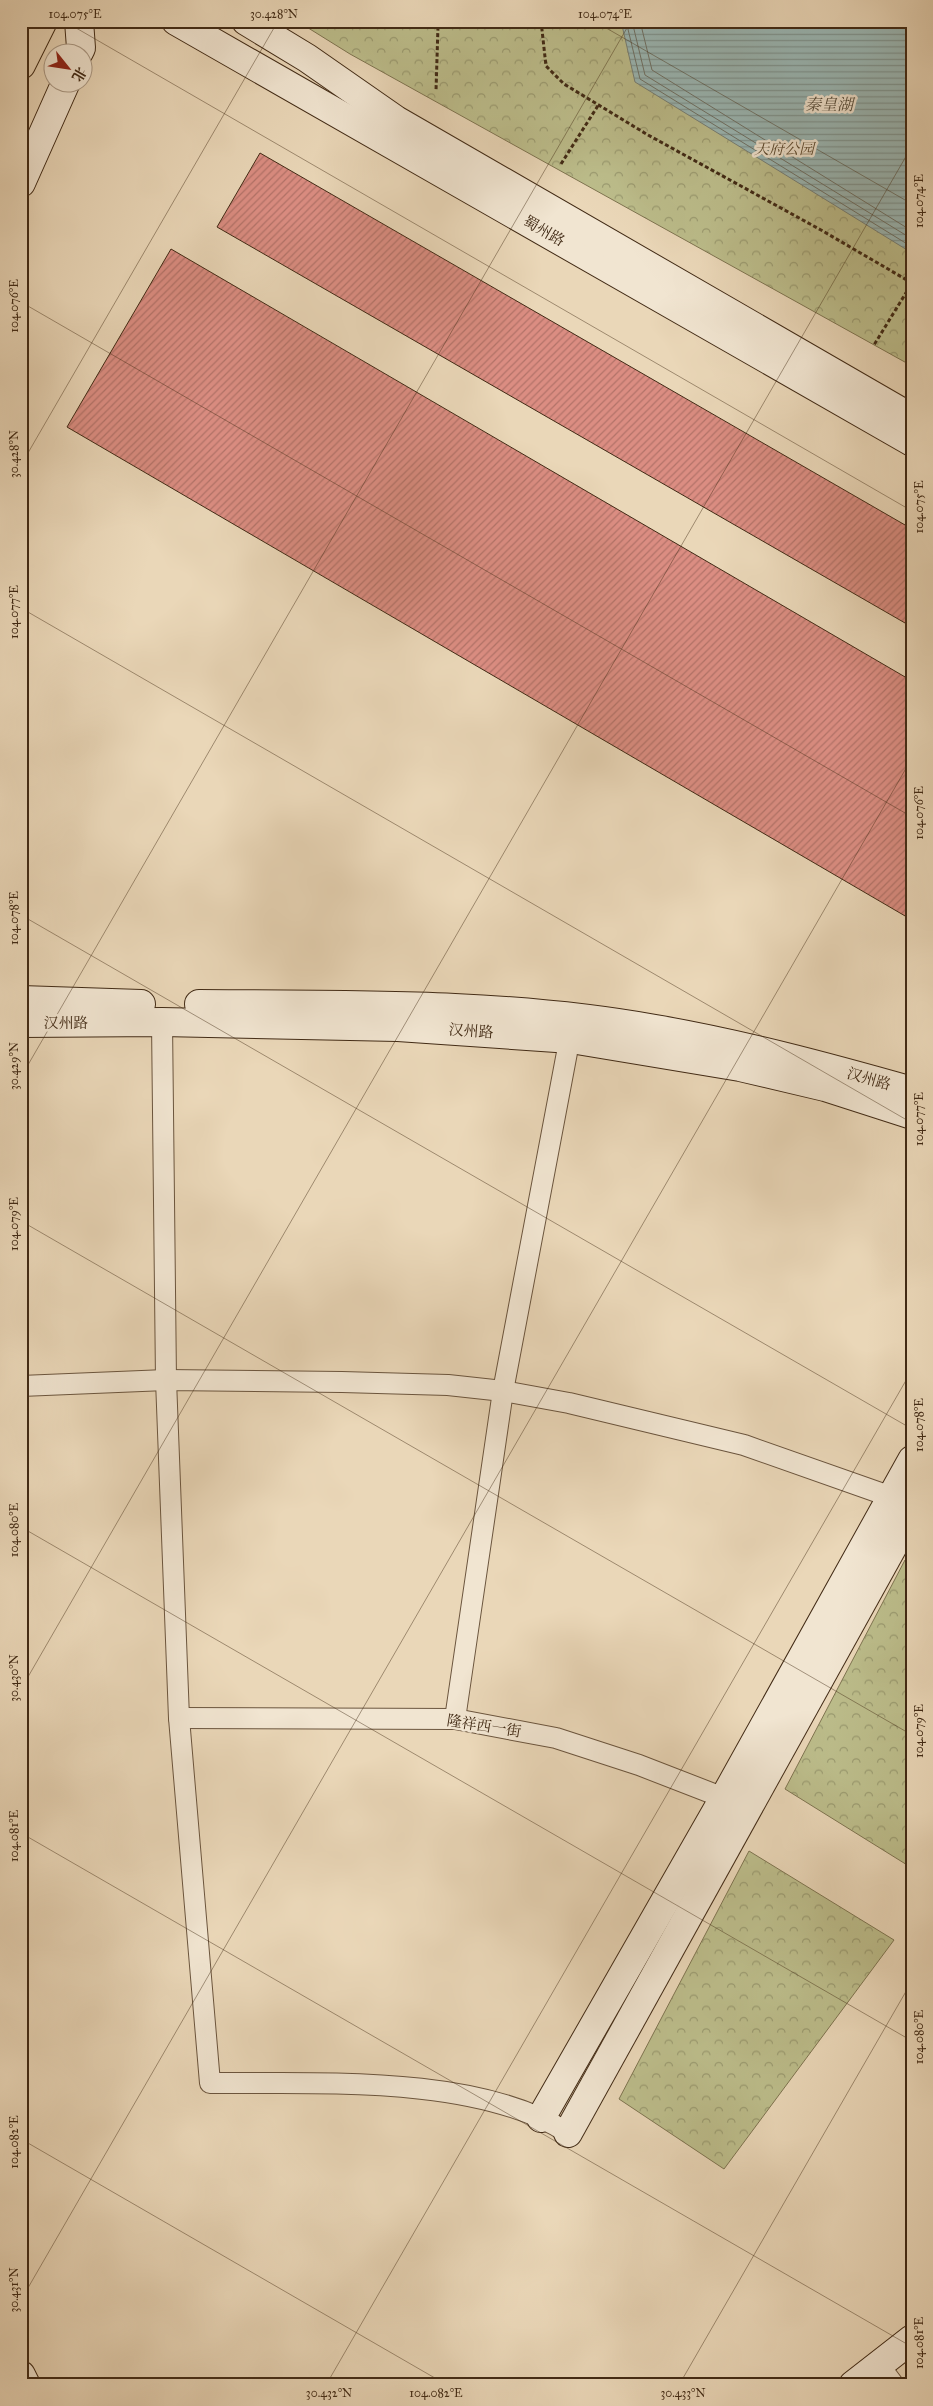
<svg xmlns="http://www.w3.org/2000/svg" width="933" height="2406" viewBox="0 0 933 2406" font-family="'IM FELL Great Primer','Noto Serif SC',serif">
	<defs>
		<pattern id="park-crowns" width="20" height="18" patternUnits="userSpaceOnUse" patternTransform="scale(1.25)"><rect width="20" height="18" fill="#bcbd8b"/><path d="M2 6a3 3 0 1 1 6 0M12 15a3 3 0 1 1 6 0" fill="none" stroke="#9a9a70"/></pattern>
		<pattern id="water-rules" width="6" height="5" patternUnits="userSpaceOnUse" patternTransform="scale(1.25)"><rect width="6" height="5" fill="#9ab8b6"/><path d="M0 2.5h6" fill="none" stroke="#7f9693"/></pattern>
		<pattern id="building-hatch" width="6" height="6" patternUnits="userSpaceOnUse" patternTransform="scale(1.25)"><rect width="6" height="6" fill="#db8d82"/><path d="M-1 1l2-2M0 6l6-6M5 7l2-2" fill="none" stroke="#b37369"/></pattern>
	</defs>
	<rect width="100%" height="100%" fill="#ead7b8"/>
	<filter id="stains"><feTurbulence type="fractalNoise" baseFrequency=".004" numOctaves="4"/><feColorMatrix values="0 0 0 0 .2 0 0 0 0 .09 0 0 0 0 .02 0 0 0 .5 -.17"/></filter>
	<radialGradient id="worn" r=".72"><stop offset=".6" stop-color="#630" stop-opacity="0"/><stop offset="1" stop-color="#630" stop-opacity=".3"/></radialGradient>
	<g fill="url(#park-crowns)" stroke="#7e7450">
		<polygon points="297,21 912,21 912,366 350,54"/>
		<polygon points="905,1560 912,1560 912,1868 785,1789"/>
		<polygon points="749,1851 894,1940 724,2169 619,2099"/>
	</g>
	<polygon fill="url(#water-rules)" stroke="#767f76" points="621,21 912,21 912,253 635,82"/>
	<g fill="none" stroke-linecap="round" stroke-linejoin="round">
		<g stroke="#6e7166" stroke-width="1">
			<polyline points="626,21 640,79 912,247"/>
			<polyline points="632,21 645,75 912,239"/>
			<polyline points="640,21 652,70 912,231"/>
		</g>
	</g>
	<g fill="url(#building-hatch)" stroke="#412a15">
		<polygon points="260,153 912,529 912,627 217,227"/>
		<polygon points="171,249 912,681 912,920 67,427"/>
	</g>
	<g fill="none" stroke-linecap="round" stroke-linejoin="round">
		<defs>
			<g id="street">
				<path d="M162 1022 166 1380 179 1718 210 2083C315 2084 478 2074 568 2133"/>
				<polyline points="21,1386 166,1380 342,1382 448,1385 503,1391 569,1403 744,1445 903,1501"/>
				<polyline points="179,1718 455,1719 556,1738 639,1765 724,1798 735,1805"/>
				<polyline points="455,1719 503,1391 572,1026"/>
				<polyline points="879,2365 894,2385"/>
			</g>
			<g id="secondary">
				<polyline points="176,21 912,442"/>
				<polyline points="246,21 307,58 396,120 912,418"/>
				<polyline points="79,52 81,48 79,21"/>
				<polyline points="21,183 66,82"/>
				<polyline points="21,1000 141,1004"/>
				<path d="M199 1004C351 1005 505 1002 655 1029 742 1044 827 1067 912 1091"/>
				<polyline points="21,1023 162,1022 398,1027 571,1039 740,1067 825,1087 912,1115"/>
				<polyline points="541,2118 724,1798 912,1460"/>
				<polyline points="568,2133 912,1512"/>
				<polyline points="21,2375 26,2385"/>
				<polyline points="853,2385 912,2339"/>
			</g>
			<polyline id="primary" points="21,65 43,21"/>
		</defs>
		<use href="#street" stroke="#6b553e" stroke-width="22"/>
		<use href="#secondary" stroke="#412a15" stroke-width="30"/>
		<use href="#primary" stroke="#412a15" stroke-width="30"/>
		<g stroke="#412a15" stroke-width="3" stroke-dasharray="4 2.5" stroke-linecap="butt">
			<polyline points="435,21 438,26 436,91"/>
			<polyline points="541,21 546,66 564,84 648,135 821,230 912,283 874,345"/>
			<polyline points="561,164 599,104"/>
		</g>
		<use href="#street" stroke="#f1e5d1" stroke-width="20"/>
		<use href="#secondary" stroke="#f1e5d1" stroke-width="28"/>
		<use href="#primary" stroke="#ead7b8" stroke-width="28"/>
	</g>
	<path fill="none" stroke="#412a15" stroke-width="1" stroke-opacity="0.45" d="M64 21 912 511M594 21 912 204M21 302 912 817M21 465 278 21M21 608 912 1123M21 915 912 1429M21 1077 631 21M21 1221 912 1735M21 1527 912 2041M21 1689 912 146M21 1833 912 2347M21 2139 447 2385M21 2300 912 758M326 2385 912 1370M679 2385 912 1981"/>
	<g text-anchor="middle" stroke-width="5" stroke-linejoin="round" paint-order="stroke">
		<g font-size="15" font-style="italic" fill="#5a472d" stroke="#f1e5d1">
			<text x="784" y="154">天府公园</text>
		</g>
		<g font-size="15" fill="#412a15" stroke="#f1e5d1">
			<text transform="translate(544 231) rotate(30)" y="5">蜀州路</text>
			<text x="66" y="1028">汉州路</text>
			<text transform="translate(471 1031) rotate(4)" y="5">汉州路</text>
			<text transform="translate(869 1079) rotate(16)" y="5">汉州路</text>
			<text transform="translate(484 1726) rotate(9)" y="5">隆祥西一街</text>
		</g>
		<g font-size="16" font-style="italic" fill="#574e3d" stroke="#f1e5d1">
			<text x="829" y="110">秦皇湖</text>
		</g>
	</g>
	<rect width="933" height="2406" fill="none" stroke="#ead7b8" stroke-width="55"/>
	<g transform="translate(68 68) rotate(120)"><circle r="24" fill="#f1e5d1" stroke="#ab9a86"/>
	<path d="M0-4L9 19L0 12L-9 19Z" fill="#8f2418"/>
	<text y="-8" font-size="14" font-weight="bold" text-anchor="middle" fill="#412a15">北</text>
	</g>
	<rect x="28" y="28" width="878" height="2350" fill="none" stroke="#412a15" stroke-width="2"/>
	<g font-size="12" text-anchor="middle" fill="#412a15">
		<text x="75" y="18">104.075°E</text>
		<text x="274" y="18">30.428°N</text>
		<text x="605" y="18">104.074°E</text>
		<text transform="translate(919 201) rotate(-90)" y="4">104.074°E</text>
		<text transform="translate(14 306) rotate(-90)" y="4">104.076°E</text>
		<text transform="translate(14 454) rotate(-90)" y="4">30.428°N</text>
		<text transform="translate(919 507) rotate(-90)" y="4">104.075°E</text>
		<text transform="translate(14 612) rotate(-90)" y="4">104.077°E</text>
		<text transform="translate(919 813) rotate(-90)" y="4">104.076°E</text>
		<text transform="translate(14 918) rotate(-90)" y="4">104.078°E</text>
		<text transform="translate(14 1066) rotate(-90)" y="4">30.429°N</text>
		<text transform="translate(919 1119) rotate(-90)" y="4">104.077°E</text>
		<text transform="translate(14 1224) rotate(-90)" y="4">104.079°E</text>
		<text transform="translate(919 1425) rotate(-90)" y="4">104.078°E</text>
		<text transform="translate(14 1530) rotate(-90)" y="4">104.080°E</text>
		<text transform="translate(14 1678) rotate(-90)" y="4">30.430°N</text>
		<text transform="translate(919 1731) rotate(-90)" y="4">104.079°E</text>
		<text transform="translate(14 1836) rotate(-90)" y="4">104.081°E</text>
		<text transform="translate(919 2037) rotate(-90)" y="4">104.080°E</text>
		<text transform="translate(14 2142) rotate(-90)" y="4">104.082°E</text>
		<text transform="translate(14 2290) rotate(-90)" y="4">30.431°N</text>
		<text transform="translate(919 2343) rotate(-90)" y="4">104.081°E</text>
		<text x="329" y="2397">30.432°N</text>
		<text x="436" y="2397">104.082°E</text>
		<text x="683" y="2397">30.433°N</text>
	</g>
	<rect width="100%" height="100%" filter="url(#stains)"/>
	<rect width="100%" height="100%" fill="url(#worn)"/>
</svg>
